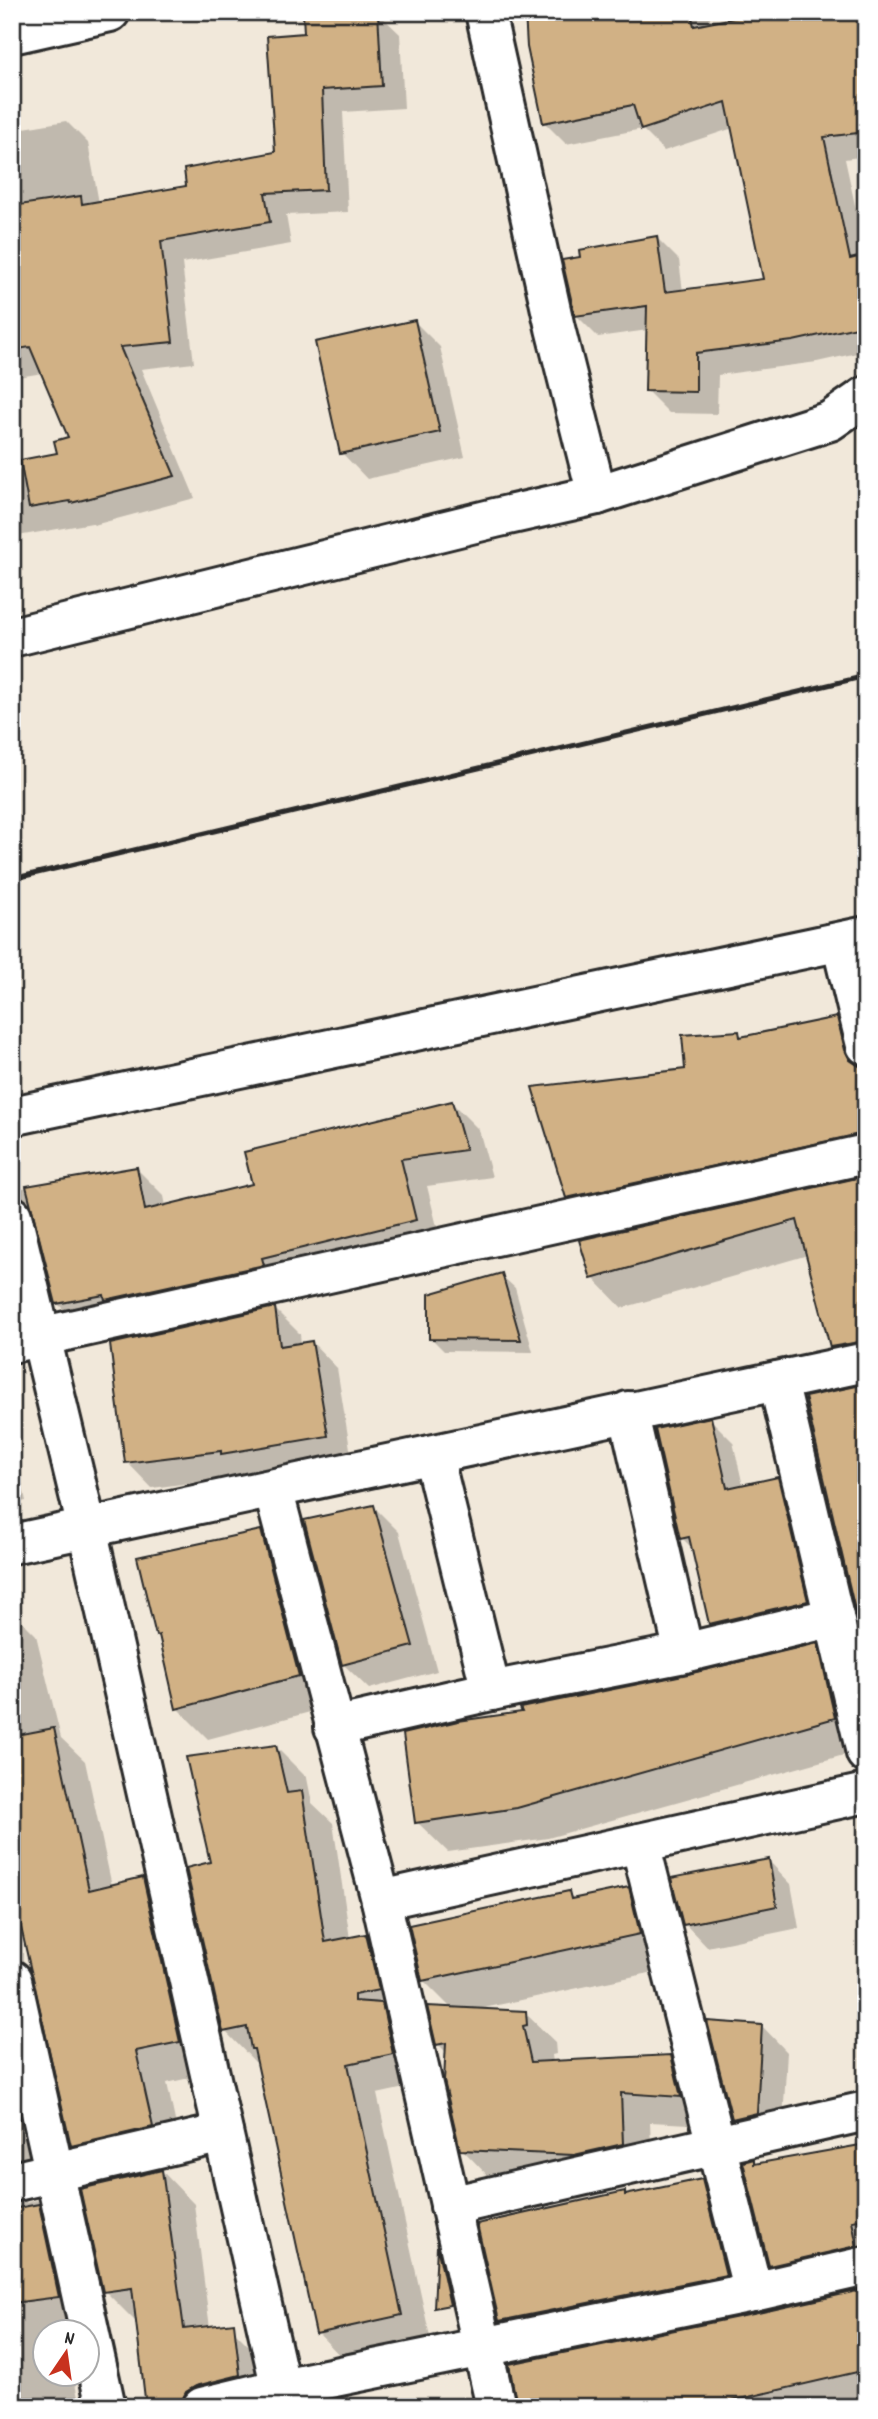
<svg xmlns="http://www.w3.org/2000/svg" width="878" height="2419" viewBox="0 0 878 2419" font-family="Dekko,sans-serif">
	<rect width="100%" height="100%" fill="#f1e8da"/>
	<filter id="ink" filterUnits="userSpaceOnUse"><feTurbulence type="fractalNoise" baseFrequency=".0143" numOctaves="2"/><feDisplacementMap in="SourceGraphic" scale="14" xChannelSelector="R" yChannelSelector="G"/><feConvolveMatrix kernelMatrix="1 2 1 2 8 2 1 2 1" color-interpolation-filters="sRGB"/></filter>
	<g filter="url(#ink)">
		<g fill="#0003">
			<polygon points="377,12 400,34 404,108 343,112 348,212 286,215 291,244 182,263 194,363 141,369 195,498 94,525 92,523 12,537 12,470 23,469 60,455 71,438 43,373 12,378 12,130 66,121 88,143 99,203 187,188 277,154 306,35"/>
			<polygon points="526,12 709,12 711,25 866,12 866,156 845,159 866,256 866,351 817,362 718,375 717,414 669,413 647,391 648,330 598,337 576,315 657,238 679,260 683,292 765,281 733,128 664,151 642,129 566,144 544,122"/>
			<polygon points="415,322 440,347 465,457 367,479 342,453"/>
			<polygon points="836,1019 866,1049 866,1167 597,1226 568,1197 687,1071 738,1032 744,1038"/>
			<polygon points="452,1103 479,1130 492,1177 427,1186 442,1247 84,1330 57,1303 38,1221 34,1221 24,1227 38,1338 12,1343 12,1190 137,1169 164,1196 166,1206 254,1185"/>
			<polygon points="866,1178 866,1375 861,1376 831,1346 808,1255 622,1308 593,1278"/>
			<polygon points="501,1275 515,1288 533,1352 444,1351 431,1338"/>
			<polygon points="275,1309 300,1334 301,1344 312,1342 337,1368 352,1461 152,1488 127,1462"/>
			<polygon points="710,1419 733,1442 743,1486 778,1478 801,1502 830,1624 734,1647 711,1624 694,1550 682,1538"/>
			<polygon points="12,1439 26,1501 12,1504"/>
			<polygon points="374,1507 399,1532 437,1671 369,1689 343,1664"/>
			<polygon points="261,1532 292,1563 329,1707 208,1739 177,1708 162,1640 157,1635"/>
			<polygon points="12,1611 36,1635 61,1738 85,1761 112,1886 143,1879 174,1911 211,2073 167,2083 183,2158 104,2177 73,2145 21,1920 12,1922"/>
			<polygon points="817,1645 848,1676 865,1749 548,1838 448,1852 417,1822 524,1714"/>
			<polygon points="276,1747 307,1778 312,1803 333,1823 350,1939 366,1936 396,1966 423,2084 377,2094 432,2346 348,2364 318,2333 259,2061 255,2062 225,2031 212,1864"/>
			<polygon points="769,1861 791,1884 799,1928 707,1947 685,1924"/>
			<polygon points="628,1889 662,1923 673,1968 479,2009 525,2013 555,2042 556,2054 552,2055 553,2063 670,2057 700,2087 710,2125 650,2122 652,2173 491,2179 462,2149 447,2053 438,2044 452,2009 423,1980 568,1893 576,1900"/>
			<polygon points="762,2026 787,2052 782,2138 759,2144 734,2118"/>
			<polygon points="17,2111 50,2143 26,2203 37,2200 69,2233 91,2329 46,2332 46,2374 73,2374 80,2407 12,2407 12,2112"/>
			<polygon points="866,2146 866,2275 797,2291 771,2265 745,2163 754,2161 758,2165"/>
			<polygon points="162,2171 194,2204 210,2328 229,2326 261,2358 267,2407 148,2407 138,2324 105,2291"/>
			<polygon points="701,2181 724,2203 747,2297 523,2343 501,2320 625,2193 628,2196"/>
			<polygon points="866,2290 866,2402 844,2407 662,2407"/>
		</g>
		<g fill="#d1b185" stroke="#2b2b2b" stroke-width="2">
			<polygon points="341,12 378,12 382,86 322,90 326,190 265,193 270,222 161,241 173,342 120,347 175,476 71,503 70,501 29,508 20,460 57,453 54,441 68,437 30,347 12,350 12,206 81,196 82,204 186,186 184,169 275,152 267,36 304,33 303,14"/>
			<polygon points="525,12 691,12 694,26 763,12 866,12 866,132 824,137 850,259 866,255 866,325 793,341 696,353 696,392 645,391 647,306 575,316 562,260 580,257 579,250 657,236 665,292 763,279 726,102 641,130 633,105 543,123 527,47"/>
			<polygon points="415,320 440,432 340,454 315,342"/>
			<polygon points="837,1017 845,1050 850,1060 859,1066 866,1066 866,1133 566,1198 532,1087 685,1069 682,1035 739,1031 740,1037"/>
			<polygon points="452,1101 466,1150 401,1159 416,1220 262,1258 264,1265 105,1300 104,1295 56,1304 26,1186 137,1167 145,1210 252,1184 244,1152"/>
			<polygon points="866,1176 866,1341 830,1347 797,1220 591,1279 579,1240"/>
			<polygon points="502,1273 521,1340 429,1339 429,1294"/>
			<polygon points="275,1307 280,1346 312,1341 328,1436 221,1454 221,1451 125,1463 110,1344"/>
			<polygon points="866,1384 866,1657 805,1397"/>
			<polygon points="711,1417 727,1488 778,1477 808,1601 709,1624 689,1537 680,1539 655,1429"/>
			<polygon points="374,1505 413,1646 342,1665 304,1520"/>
			<polygon points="261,1530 299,1676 176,1709 159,1635 156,1636 137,1557"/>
			<polygon points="818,1643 835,1718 517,1808 415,1823 403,1734 458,1721 522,1712 520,1708 688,1674"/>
			<polygon points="54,1728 89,1890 143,1877 180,2042 136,2051 153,2127 71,2146 12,1888 12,1736"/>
			<polygon points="276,1745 287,1793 302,1791 325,1942 366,1934 379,1990 354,1995 354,2001 382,2003 393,2054 348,2064 402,2315 316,2334 254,2049 251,2049 247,2027 223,2032 186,1868 210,1862 186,1757"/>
			<polygon points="769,1859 777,1906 683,1925 671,1878"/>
			<polygon points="629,1887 640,1934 422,1981 409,1925 569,1891 571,1899"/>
			<polygon points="427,2006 526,2011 527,2025 523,2026 531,2062 671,2055 681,2097 621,2093 623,2144 574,2155 460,2150 444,2081 446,2043 436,2045"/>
			<polygon points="707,2021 762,2025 757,2113 732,2119"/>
			<polygon points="866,2144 866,2219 852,2221 857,2246 769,2266 743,2162 754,2159 754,2164"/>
			<polygon points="162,2170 184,2329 234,2323 240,2375 196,2386 186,2392 181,2403 146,2407 132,2288 103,2292 80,2189"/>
			<polygon points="702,2179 726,2275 499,2321 477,2224 625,2191 625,2195"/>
			<polygon points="39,2204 59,2297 12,2303 12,2209"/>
			<polygon points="437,2246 450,2305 434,2308"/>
			<polygon points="866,2289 866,2370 705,2407 517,2407 509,2364 758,2313"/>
		</g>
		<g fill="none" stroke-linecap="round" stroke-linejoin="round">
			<defs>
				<g id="street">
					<polyline points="485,12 555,328 597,495"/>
					<polyline points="12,34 110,12"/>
					<polyline points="12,637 495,518 597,495 830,421 866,396"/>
					<polyline points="841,942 866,1045"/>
					<polyline points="12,1216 87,1528 285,2407"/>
					<polyline points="12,1343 866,1154"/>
					<polyline points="778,1381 866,1753"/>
					<polyline points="628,1411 684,1653"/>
					<polyline points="433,1455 491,1691"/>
					<polyline points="273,1489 381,1900 496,2407"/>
					<polyline points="12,1544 866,1362"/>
					<polyline points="334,1727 491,1691 684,1653 834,1617"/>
					<polyline points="640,1843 753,2292"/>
					<polyline points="381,1900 866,1793"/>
					<polyline points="12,1980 106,2407"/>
					<polyline points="12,2182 223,2133"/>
					<polyline points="450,2206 866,2111"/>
					<polyline points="202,2407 281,2388 753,2292 866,2266"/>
				</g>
				<polyline id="secondary" points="12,1116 866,936"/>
			</defs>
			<use href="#street" stroke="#2b2b2b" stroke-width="44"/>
			<use href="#secondary" stroke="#2b2b2b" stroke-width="44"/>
			<use href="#street" stroke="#fff" stroke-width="38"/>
			<use href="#secondary" stroke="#fff" stroke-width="38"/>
			<polyline stroke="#2b2b2b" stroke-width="5" points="12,879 866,676"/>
		</g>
	</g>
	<rect width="878" height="2419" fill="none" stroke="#fff" stroke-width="42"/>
	<rect x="21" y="21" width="836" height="2377" fill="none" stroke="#2b2b2b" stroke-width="2.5" filter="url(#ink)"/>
	<g transform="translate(66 2353) rotate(13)"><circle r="33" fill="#ffffff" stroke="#aaaaaa" stroke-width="2"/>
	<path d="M0-5L12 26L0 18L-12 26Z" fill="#c8321e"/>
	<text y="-10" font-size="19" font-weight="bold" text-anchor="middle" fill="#2b2b2b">N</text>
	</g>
</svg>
